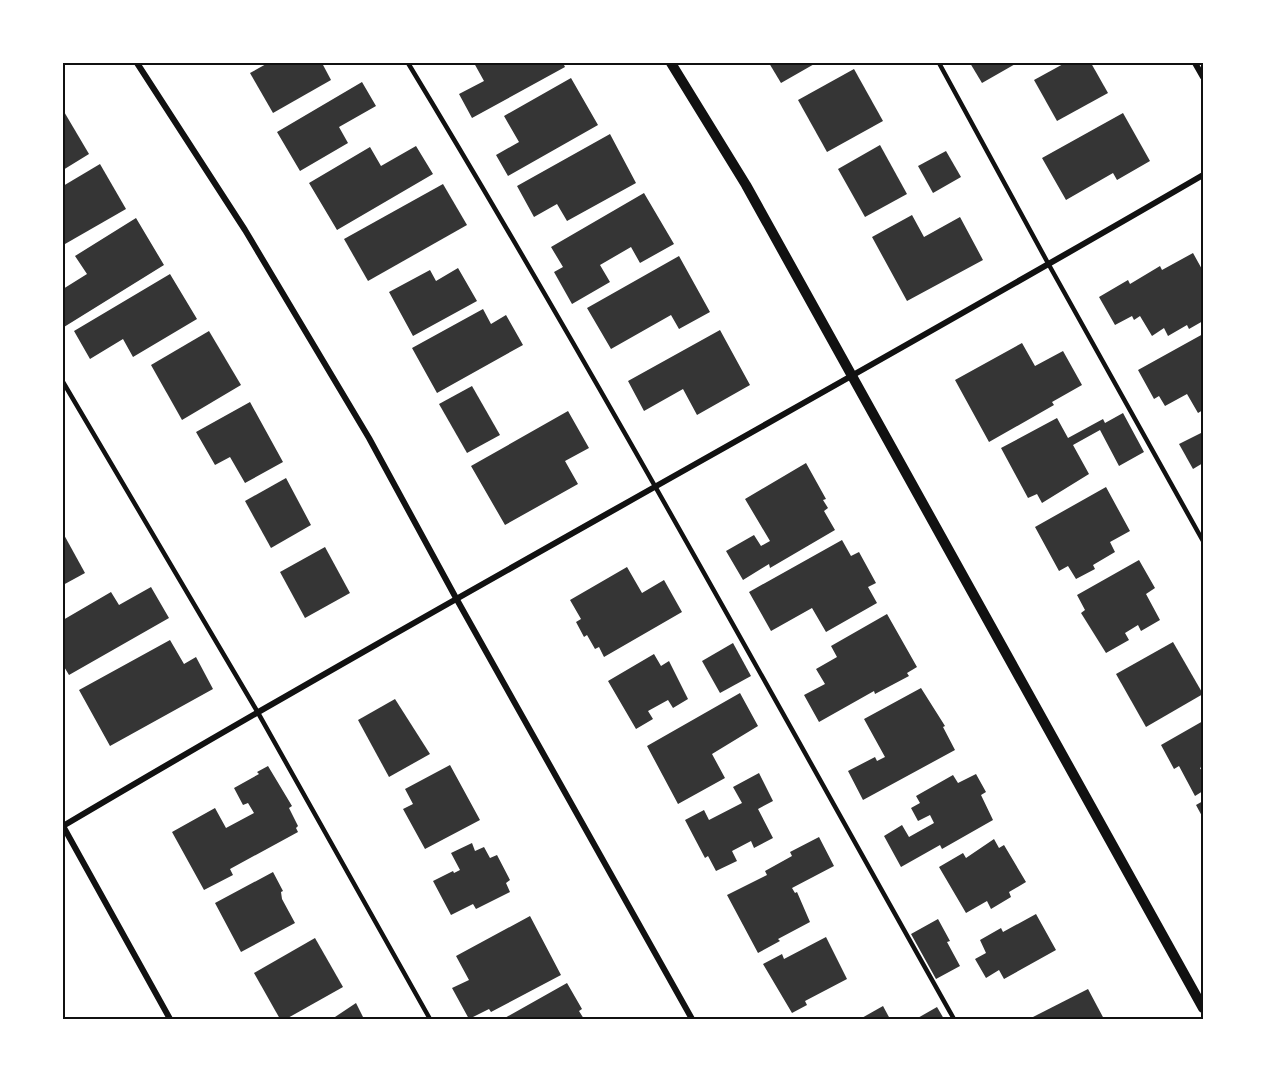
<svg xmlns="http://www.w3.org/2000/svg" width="1266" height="1082" viewBox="0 0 1266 1082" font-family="Figtree,sans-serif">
	<rect width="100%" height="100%" fill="#fff"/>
	<g fill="#353535">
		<polygon points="268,63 322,63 331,80 273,113 250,73"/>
		<polygon points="474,63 563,63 565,67 472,118 459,94 484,81"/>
		<polygon points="769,63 816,63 781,83"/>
		<polygon points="970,63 1017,63 982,83"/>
		<polygon points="1065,63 1091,63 1108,93 1057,121 1034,80"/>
		<polygon points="854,69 883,121 827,152 798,100"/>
		<polygon points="571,78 598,125 508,176 496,155 519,142 504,116"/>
		<polygon points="362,82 376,106 339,127 348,143 300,171 277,132"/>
		<polygon points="63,110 89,154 63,170"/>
		<polygon points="1123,113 1150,161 1117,180 1113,173 1066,200 1042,158"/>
		<polygon points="610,134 636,183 567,221 557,204 534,217 517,186"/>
		<polygon points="880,145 907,194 865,217 838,169"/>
		<polygon points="416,146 433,174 337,230 309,183 370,147 381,166"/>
		<polygon points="946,151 961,177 933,193 918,166"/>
		<polygon points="100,164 126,209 65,244 63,186"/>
		<polygon points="443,184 467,225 368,281 344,239"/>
		<polygon points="644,193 674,244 640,263 631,247 600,265 610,282 572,304 554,272 563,267 551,247"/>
		<polygon points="912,215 924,237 960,217 983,260 907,301 872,237"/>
		<polygon points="136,218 164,265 64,327 63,289 87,274 75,256"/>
		<polygon points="1193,253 1203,271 1203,321 1189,329 1187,325 1168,336 1164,328 1152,336 1140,316 1134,320 1132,316 1115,325 1099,297 1128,280 1130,284 1160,266 1162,270"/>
		<polygon points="679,256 710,312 679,329 671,315 611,349 587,308"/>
		<polygon points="458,268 477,301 413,336 389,292 430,270 436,281"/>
		<polygon points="170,274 197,319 133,357 123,339 90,359 74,331"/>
		<polygon points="483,309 491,324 506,315 523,345 437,393 412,348"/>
		<polygon points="720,330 750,385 697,415 683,389 644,411 628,381"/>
		<polygon points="209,331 241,385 182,420 151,365"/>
		<polygon points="1203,334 1203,410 1198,413 1187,394 1165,406 1159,396 1154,399 1138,370"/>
		<polygon points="1022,343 1035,366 1063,351 1082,385 1052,402 1054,405 989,442 955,380"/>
		<polygon points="472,386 500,435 467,453 439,404"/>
		<polygon points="250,402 283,462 245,483 230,457 215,465 196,432"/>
		<polygon points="568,411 589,448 565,461 578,484 505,525 471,466"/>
		<polygon points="1123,413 1144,452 1119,466 1100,430 1073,445 1089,474 1042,503 1037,494 1028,498 1001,448 1057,418 1068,438 1103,419 1105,423"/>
		<polygon points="1203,432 1203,463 1193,469 1179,444"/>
		<polygon points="806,463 826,499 823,500 828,508 824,511 835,530 770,568 769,564 743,580 726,551 754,535 761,546 770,541 745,499"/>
		<polygon points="286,478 311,525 271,548 245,501"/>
		<polygon points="1106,487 1130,531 1110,542 1115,552 1093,565 1095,569 1076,579 1068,566 1059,571 1035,527"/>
		<polygon points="63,533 85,573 63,585"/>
		<polygon points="842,540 851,556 859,552 876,583 868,587 877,603 826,632 812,608 771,631 749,592"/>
		<polygon points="325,547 350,593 305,618 280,572"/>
		<polygon points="1139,560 1155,588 1146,594 1160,620 1141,631 1138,625 1125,633 1129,640 1106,653 1081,613 1085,610 1077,595"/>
		<polygon points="627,567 642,593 664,580 682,612 604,657 599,647 595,649 587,635 584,637 576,622 581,619 570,600"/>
		<polygon points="151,587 169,618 69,675 63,665 63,620 111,592 119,605"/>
		<polygon points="887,614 917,667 907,673 909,676 875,694 874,691 819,722 804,695 825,684 816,669 837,657 831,646"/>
		<polygon points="170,640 184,664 196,657 213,689 110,746 79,690"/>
		<polygon points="1173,642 1203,694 1146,727 1116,674"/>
		<polygon points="733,643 751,676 720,693 702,661"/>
		<polygon points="654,654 661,666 669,661 688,699 673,708 668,700 648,711 653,719 636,729 608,681"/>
		<polygon points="921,688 945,726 943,727 955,750 863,800 848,771 875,757 877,761 885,757 864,719"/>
		<polygon points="740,693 758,726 712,754 725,778 678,804 647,746"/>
		<polygon points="395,699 430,754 389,777 358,720"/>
		<polygon points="1203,721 1203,766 1200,768 1203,773 1203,791 1195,796 1179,766 1174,769 1161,745"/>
		<polygon points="450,765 480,820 425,849 403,809 413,804 405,789"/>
		<polygon points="268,766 292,806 289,808 298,826 296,828 298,832 230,869 233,875 204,890 172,832 215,808 226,828 254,813 248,803 243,805 234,788 259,774 257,772"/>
		<polygon points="759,773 773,801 758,809 773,838 754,848 751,841 732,851 737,861 716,871 708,856 705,858 685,820 704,810 709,820 742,803 733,787"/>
		<polygon points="976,774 986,792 981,795 993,820 942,849 940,845 901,867 884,836 902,825 909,837 934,823 930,815 918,821 911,808 920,803 916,796 953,775 958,783"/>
		<polygon points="1203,801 1203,818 1196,805"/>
		<polygon points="819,837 834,866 792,888 795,893 797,892 810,922 778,939 780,941 758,953 727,895 767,875 765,871 792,856 790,852"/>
		<polygon points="994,839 999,848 1004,845 1026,882 1009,892 1011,897 991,909 987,901 966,913 939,867 963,853 966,858"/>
		<polygon points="472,843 475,851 484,847 490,858 497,855 510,880 506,883 510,892 476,909 473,904 451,915 433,881 453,871 454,873 460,870 451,853"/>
		<polygon points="273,872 283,891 281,892 282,899 295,923 241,952 215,903"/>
		<polygon points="1036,914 1056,950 1004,979 999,970 986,978 975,959 986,953 980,940 1001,928 1003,932"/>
		<polygon points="530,916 561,975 491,1012 489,1009 469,1019 452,988 469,980 456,956"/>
		<polygon points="938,919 950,941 947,942 960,966 936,979 911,934"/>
		<polygon points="826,937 847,979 805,1001 807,1005 792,1013 763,964 782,954 784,959"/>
		<polygon points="315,938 343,987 286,1019 280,1019 254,973"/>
		<polygon points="567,983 582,1009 579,1011 584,1019 503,1019"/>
		<polygon points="1088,989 1104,1019 1034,1019 1033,1017"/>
		<polygon points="356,1003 364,1019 332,1019"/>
		<polygon points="883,1006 890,1019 860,1019"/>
		<polygon points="937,1007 944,1019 916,1019"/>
	</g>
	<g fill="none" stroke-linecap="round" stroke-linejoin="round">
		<g stroke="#111" stroke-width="4.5">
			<path d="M408 63C598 377 774 699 954 1019"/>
			<polyline points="939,63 1049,265 1203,541"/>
			<polyline points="63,382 257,711 430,1019"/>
		</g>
		<g stroke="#111" stroke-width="6">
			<polyline points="137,63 245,230 369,438 456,598 692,1019"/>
			<polyline points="1195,63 1203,77"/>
			<path d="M63 826C440 603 825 395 1203 175"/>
			<polyline points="63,826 170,1019"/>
		</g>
		<polyline stroke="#111" stroke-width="10" points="671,63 746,185 1203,1008"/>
	</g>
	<rect width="1266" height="1082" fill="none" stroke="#ffffff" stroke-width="129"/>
	<rect x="64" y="64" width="1138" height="954" fill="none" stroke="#111" stroke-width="2"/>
</svg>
